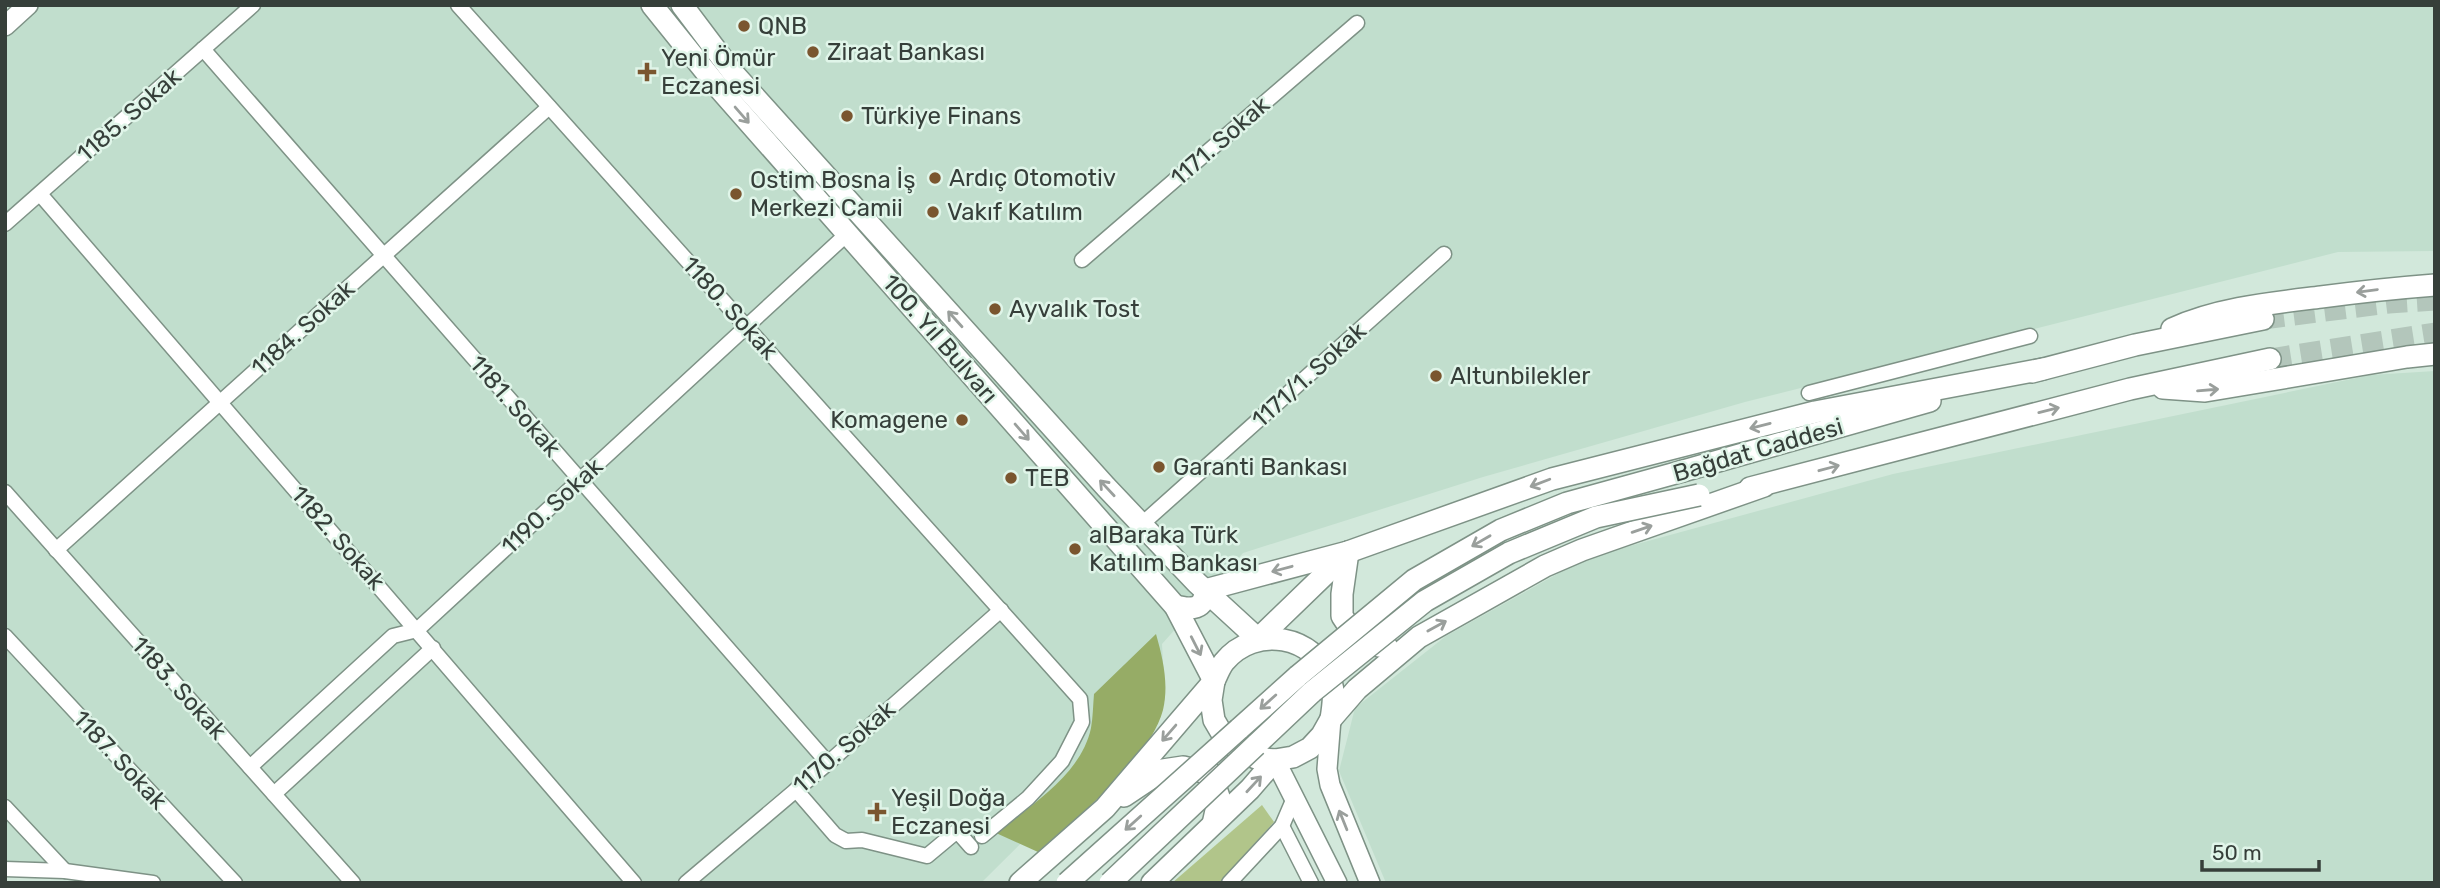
<svg xmlns="http://www.w3.org/2000/svg" width="2440" height="888" viewBox="0 0 2440 888" font-family="Rubik,sans-serif">
	<rect width="100%" height="100%" fill="#d2e8db"/>
	<g fill="#c1decd">
		<polygon points="5,5 2435,5 2435,251 2338,252 1745,402 1483,477 1243,553 1162,644 1165,700 981,883 128,883 5,869"/>
		<polygon points="2435,371 2435,883 1386,883 1339,771 1355,708 1446,636 1586,558 1893,474 2371,375"/>
	</g>
	<polygon fill="#b1c58a" points="1262,805 1274,822 1219,883 1172,883"/>
	<path fill="#96ac66" d="M1156 634C1163 659 1169 684 1163 710 1149 761 1077 817 1038 852L996 833C1031 805 1081 775 1091 728 1093 717 1093 705 1094 694Z"/>
	<g fill="none" stroke-linecap="round" stroke-linejoin="round">
		<g stroke="#b3c6bb" stroke-width="21" stroke-dasharray="21 10" stroke-linecap="butt">
			<polyline points="2263,319 2389,303 2435,300"/>
			<polyline points="2270,359 2435,333"/>
		</g>
		<defs>
			<g id="street">
				<polyline points="458,5 1080,699 1082,722 1062,761 1028,798 982,836"/>
				<polyline points="203,49 828,763"/>
				<polyline points="40,194 634,883"/>
				<polyline points="5,224 253,5"/>
				<polyline points="1082,260 1357,23"/>
				<polyline points="1809,393 2030,336"/>
				<polyline points="5,492 353,883"/>
				<polyline points="1142,524 1444,254"/>
				<polyline points="56,550 549,107"/>
				<polyline points="5,636 235,883"/>
				<polyline points="250,767 393,636 417,630 847,234"/>
				<polyline points="796,790 835,835 846,841 862,840 927,856 957,831 971,847"/>
				<polyline points="274,794 433,648"/>
				<polyline points="5,807 65,871"/>
				<polyline points="1282,826 1311,883"/>
				<polyline points="5,869 65,871 153,883"/>
				<polyline points="686,883 828,763 1001,610"/>
				<polyline points="1229,883 1282,826 1294,798"/>
			</g>
			<g id="secondary">
				<polyline points="5,26 28,5"/>
				<polyline points="1331,719 1327,769 1330,785 1370,883"/>
				<polyline points="1275,760 1337,883"/>
			</g>
			<g id="primary">
				<polyline points="652,5 718,87 1175,606 1214,681"/>
				<polyline points="682,5 734,74 1106,487 1197,583 1258,639"/>
				<path d="M2172 329C2218 308 2272 303 2321 297 2359 292 2396 288 2435 285"/>
				<polyline points="2032,372 2135,345 2263,319"/>
				<polyline points="2163,388 2205,391 2407,357 2435,354"/>
				<polyline points="1683,471 1930,401"/>
				<polyline points="1750,488 2130,389 2270,359"/>
				<polyline points="1348,552 1342,594 1342,616 1360,643 1387,647"/>
				<polyline points="1205,590 1348,552 1552,479 1815,412 2043,369"/>
				<path d="M1175 606C1191 610 1205 610 1205 590"/>
				<polyline points="1258,639 1347,553"/>
				<polyline points="1214,681 1211,700 1214,720 1224,737 1238,750 1256,758 1275,760 1293,757 1310,748 1322,735 1331,719 1357,689 1419,637 1545,566 1582,550 1764,486"/>
				<polyline points="1239,729 1298,676"/>
				<polyline points="1256,745 1312,692"/>
				<polyline points="1124,796 1163,770 1183,767 1211,774 1219,797 1213,824"/>
				<path d="M1020 883 1105 808 1214 681C1217 675 1220 667 1224 662 1255 624 1316 635 1331 681 1335 694 1333 706 1331 719"/>
				<polyline points="1152,883 1250,789 1275,760"/>
			</g>
		</defs>
		<use href="#street" stroke="#7e9286" stroke-width="17"/>
		<use href="#secondary" stroke="#7e9286" stroke-width="22"/>
		<use href="#primary" stroke="#7e9286" stroke-width="24"/>
		<use href="#street" stroke="#fff" stroke-width="14"/>
		<use href="#secondary" stroke="#fff" stroke-width="19"/>
		<use href="#primary" stroke="#fff" stroke-width="21"/>
		<defs>
			<g id="primary-bridge">
				<polyline points="1298,676 1414,580 1501,530 1567,503 1683,471"/>
				<polyline points="1312,692 1425,601 1509,553 1596,517 1699,495"/>
				<polyline points="1067,883 1239,729"/>
				<polyline points="1110,883 1256,745"/>
			</g>
		</defs>
		<use href="#primary-bridge" stroke="#7e9286" stroke-width="24" stroke-linecap="butt"/>
		<use href="#primary-bridge" stroke="#fff" stroke-width="21"/>
	</g>
	<defs><path id="oneway-shaft" d="M-6 0H5M1.5-3L5.5 0L1.5 3" fill="none" stroke-width="1.6" stroke-linecap="round" stroke-linejoin="round" transform="scale(1.75)"/></defs>
	<g stroke="#9a9f9c">
		<use href="#oneway-shaft" transform="translate(742 115) rotate(49)"/>
		<use href="#oneway-shaft" transform="translate(2367 291) rotate(172)"/>
		<use href="#oneway-shaft" transform="translate(955 319) rotate(-132)"/>
		<use href="#oneway-shaft" transform="translate(2208 390) rotate(-5)"/>
		<use href="#oneway-shaft" transform="translate(2049 410) rotate(-14)"/>
		<use href="#oneway-shaft" transform="translate(1760 426) rotate(166)"/>
		<use href="#oneway-shaft" transform="translate(1022 432) rotate(49)"/>
		<use href="#oneway-shaft" transform="translate(1829 468) rotate(-15)"/>
		<use href="#oneway-shaft" transform="translate(1540 483) rotate(159)"/>
		<use href="#oneway-shaft" transform="translate(1107 488) rotate(-133)"/>
		<use href="#oneway-shaft" transform="translate(1642 529) rotate(-19)"/>
		<use href="#oneway-shaft" transform="translate(1481 541) rotate(150)"/>
		<use href="#oneway-shaft" transform="translate(1282 569) rotate(165)"/>
		<use href="#oneway-shaft" transform="translate(1437 626) rotate(-29)"/>
		<use href="#oneway-shaft" transform="translate(1196 646) rotate(63)"/>
		<use href="#oneway-shaft" transform="translate(1268 702) rotate(138)"/>
		<use href="#oneway-shaft" transform="translate(1169 733) rotate(131)"/>
		<use href="#oneway-shaft" transform="translate(1254 784) rotate(-47)"/>
		<use href="#oneway-shaft" transform="translate(1343 820) rotate(-112)"/>
		<use href="#oneway-shaft" transform="translate(1133 823) rotate(138)"/>
	</g>
	<g fill="#7a562f" stroke="#e0f5e9" stroke-width="2.5">
		<circle cx="744" cy="26" r="7"/>
		<circle cx="813" cy="52" r="7"/>
		<path d="M643.5 61.5h7v7h7v7h-7v7h-7v-7h-7v-7h7z"/>
		<circle cx="847" cy="116" r="7"/>
		<circle cx="935" cy="178" r="7"/>
		<circle cx="736" cy="194" r="7"/>
		<circle cx="933" cy="212" r="7"/>
		<circle cx="995" cy="309" r="7"/>
		<circle cx="1436" cy="376" r="7"/>
		<circle cx="962" cy="420" r="7"/>
		<circle cx="1159" cy="467" r="7"/>
		<circle cx="1011" cy="478" r="7"/>
		<circle cx="1075" cy="549" r="7"/>
		<path d="M873.5 801.5h7v7h7v7h-7v7h-7v-7h-7v-7h7z"/>
	</g>
	<g text-anchor="middle" stroke-width="5" stroke-linejoin="round" paint-order="stroke">
		<g font-size="24" fill="#363f3a" stroke="#e0f5e9" text-anchor="start">
			<text x="758" y="34">QNB</text>
			<text x="827" y="60">Ziraat Bankası</text>
			<text x="661" y="66">Yeni Ömür<tspan x="661" dy="28">Eczanesi</tspan></text>
			<text x="861" y="124">Türkiye Finans</text>
			<text x="949" y="186">Ardıç Otomotiv</text>
			<text x="750" y="188">Ostim Bosna İş<tspan x="750" dy="28">Merkezi Camii</tspan></text>
			<text x="947" y="220">Vakıf Katılım</text>
			<text x="1009" y="317">Ayvalık Tost</text>
			<text x="1450" y="384">Altunbilekler</text>
			<text x="948" y="428" text-anchor="end">Komagene</text>
			<text x="1173" y="475">Garanti Bankası</text>
			<text x="1025" y="486">TEB</text>
			<text x="1089" y="543">alBaraka Türk<tspan x="1089" dy="28">Katılım Bankası</tspan></text>
			<text x="891" y="806">Yeşil Doğa<tspan x="891" dy="28">Eczanesi</tspan></text>
		</g>
		<g font-size="24" fill="#363f3a" stroke="#e0f5e9">
			<text transform="translate(129 115) rotate(-41)" y="8">1185. Sokak</text>
			<text transform="translate(1220 141) rotate(-41)" y="8">1171. Sokak</text>
			<text transform="translate(730 308) rotate(48)" y="8">1180. Sokak</text>
			<text transform="translate(303 328) rotate(-42)" y="8">1184. Sokak</text>
			<text transform="translate(940 339) rotate(49)" y="8">100. Yıl Bulvarı</text>
			<text transform="translate(1309 375) rotate(-42)" y="8">1171/1. Sokak</text>
			<text transform="translate(515 406) rotate(49)" y="8">1181. Sokak</text>
			<text transform="translate(1758 450) rotate(-16)" y="8">Bağdat Caddesi</text>
			<text transform="translate(552 506) rotate(-43)" y="8">1190. Sokak</text>
			<text transform="translate(338 538) rotate(49)" y="8">1182. Sokak</text>
			<text transform="translate(179 688) rotate(48)" y="8">1183. Sokak</text>
			<text transform="translate(844 747) rotate(-41)" y="8">1170. Sokak</text>
			<text transform="translate(120 760) rotate(47)" y="8">1187. Sokak</text>
		</g>
	</g>
	<rect width="2440" height="888" fill="none" stroke="#363f3a" stroke-width="14"/>
	<path d="M2202 860v10h117v-10" fill="none" stroke="#363f3a" stroke-width="3.5"/>
	<text x="2212" y="860" font-size="21" fill="#363f3a" stroke="#e0f5e9" stroke-width="5" paint-order="stroke">50 m</text>
</svg>
